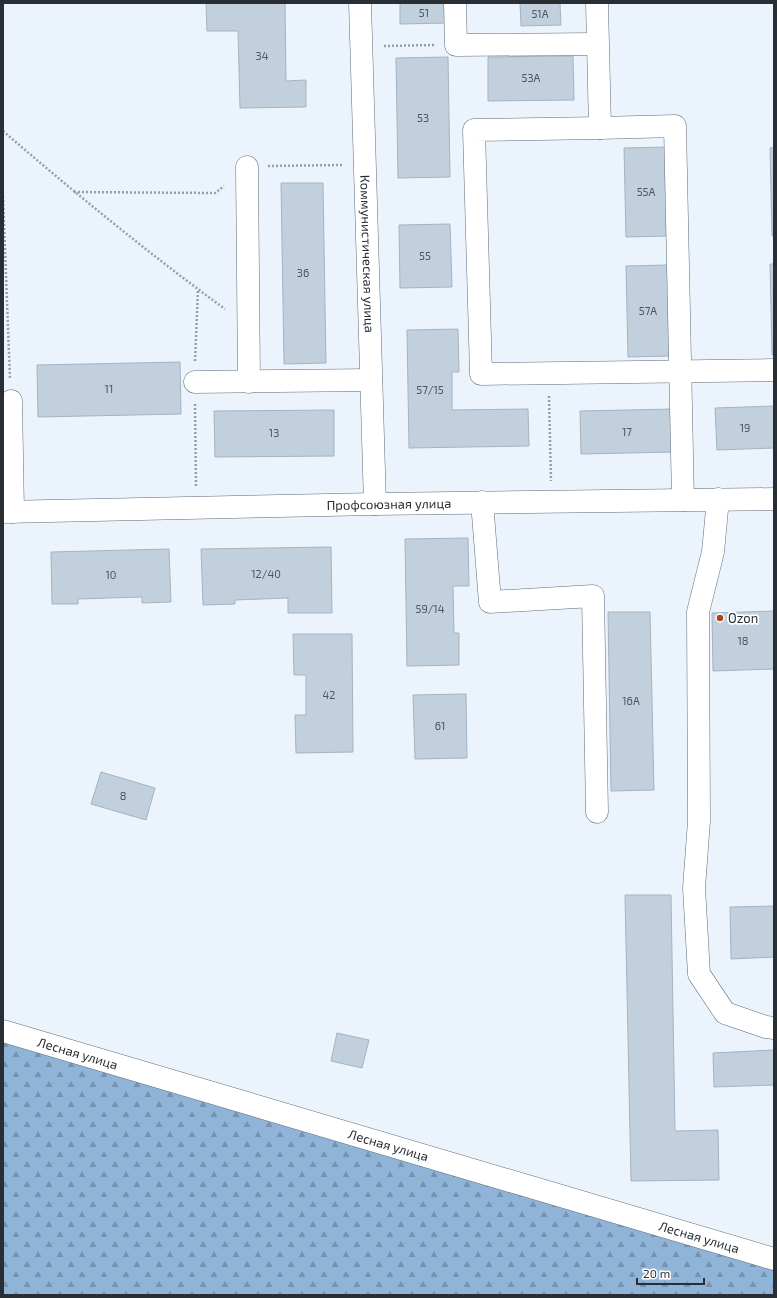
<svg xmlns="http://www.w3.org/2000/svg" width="777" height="1298" viewBox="0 0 777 1298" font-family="'Exo 2',sans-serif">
	<defs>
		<pattern id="forest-firs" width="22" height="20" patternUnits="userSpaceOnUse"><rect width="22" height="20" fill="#8fb4d8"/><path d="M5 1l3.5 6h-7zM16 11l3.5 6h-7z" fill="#7593b0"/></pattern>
	</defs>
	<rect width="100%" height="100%" fill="#ebf4fc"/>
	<polygon fill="url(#forest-firs)" points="3,1031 774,1259 774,1295 3,1295"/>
	<g fill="#c2cfdd" stroke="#a5b3c0">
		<polygon points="206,3 285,3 286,81 306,80 306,107 240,108 238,31 207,31"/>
		<polygon points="400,3 447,3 448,23 400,24"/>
		<polygon points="520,3 560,3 561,25 521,26"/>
		<polygon points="573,56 574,100 488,101 488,57"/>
		<polygon points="448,57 450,177 398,178 396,58"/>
		<polygon points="666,147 668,236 626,237 624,148"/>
		<polygon points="774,147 774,236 772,236 770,148"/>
		<polygon points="281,183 323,183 326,363 284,364"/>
		<polygon points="450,224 452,287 400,288 399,225"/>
		<polygon points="770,264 774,264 774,355 772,355"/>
		<polygon points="668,265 671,356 628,357 626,266"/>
		<polygon points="458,329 459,372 452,372 452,410 528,409 529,446 409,448 407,330"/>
		<polygon points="180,362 181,414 38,417 37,365"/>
		<polygon points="774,406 774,448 717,450 715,408"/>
		<polygon points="674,409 675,452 581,454 580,411"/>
		<polygon points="334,410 334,456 215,457 214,411"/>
		<polygon points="468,538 469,586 453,586 454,633 459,633 459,665 407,666 405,539"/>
		<polygon points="331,547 332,613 288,613 288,598 235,600 235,604 203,605 201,549"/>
		<polygon points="169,549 171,602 142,603 142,597 78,599 78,604 52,604 51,552"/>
		<polygon points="774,611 774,669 713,671 712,613"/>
		<polygon points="608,612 650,612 654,790 611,791"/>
		<polygon points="293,634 352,634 353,752 296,753 295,715 306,715 306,675 294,675"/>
		<polygon points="466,694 467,758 415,759 413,695"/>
		<polygon points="101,772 155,788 146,820 91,804"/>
		<polygon points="625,895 671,895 675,1131 718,1130 719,1180 631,1181"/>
		<polygon points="774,906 774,957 731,959 730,907"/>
		<polygon points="337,1033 369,1040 362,1068 331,1061"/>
		<polygon points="774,1050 774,1085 714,1087 713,1053"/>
	</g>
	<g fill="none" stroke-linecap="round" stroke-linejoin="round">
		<defs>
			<g id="minor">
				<path id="s1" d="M360 3 375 504"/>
				<polyline points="455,3 456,45 597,44"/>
				<polyline points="597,3 600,128 675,126 683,500"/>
				<polyline points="600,128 474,130 481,374 774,370"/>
				<polyline points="247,167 249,382"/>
				<polyline points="195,382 371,380"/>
				<polyline points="11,401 13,512"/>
				<polyline points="718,499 713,552 698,612 699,821 694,888 699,974 725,1013 766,1027 774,1028"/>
				<polyline points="482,502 490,602 593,596 597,812"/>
				<path id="s2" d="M3 512 375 504 774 499"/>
				<path id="s3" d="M3 1031 774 1259"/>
			</g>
		</defs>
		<use href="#minor" stroke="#5f6b78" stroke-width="23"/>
		<g stroke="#979ea5" stroke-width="2.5" stroke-dasharray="2 2" stroke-linecap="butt">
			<polyline points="384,46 435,45"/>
			<path d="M3 131C75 193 148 253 225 309"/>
			<polyline points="268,166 343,165"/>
			<polyline points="74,192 215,193 224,186"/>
			<polyline points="3,196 10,379"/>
			<polyline points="195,361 198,290"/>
			<polyline points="549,396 551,481"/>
			<polyline points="195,404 196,487"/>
		</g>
		<use href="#minor" stroke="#fff" stroke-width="22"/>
	</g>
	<circle fill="#ab4421" stroke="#fff" stroke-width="1.5" cx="720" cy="618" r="4"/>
	<g text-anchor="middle" stroke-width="3.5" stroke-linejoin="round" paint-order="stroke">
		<g font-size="11" fill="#4e565e">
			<text x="424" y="17">51</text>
			<text x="540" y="18">51А</text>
			<text x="262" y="60">34</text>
			<text x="531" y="82">53А</text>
			<text x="423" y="122">53</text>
			<text x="646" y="196">55А</text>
			<text x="425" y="260">55</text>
			<text x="303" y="277">36</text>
			<text x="648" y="315">57А</text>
			<text x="109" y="393">11</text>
			<text x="430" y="394">57/15</text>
			<text x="745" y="432">19</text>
			<text x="627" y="436">17</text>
			<text x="274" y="437">13</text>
			<text x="266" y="578">12/40</text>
			<text x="111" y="579">10</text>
			<text x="430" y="613">59/14</text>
			<text x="743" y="645">18</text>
			<text x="329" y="699">42</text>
			<text x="631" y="705">16А</text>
			<text x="440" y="730">61</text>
			<text x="123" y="800">8</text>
		</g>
		<g font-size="13" fill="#282e33" stroke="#fff">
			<text dy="5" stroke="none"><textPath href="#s1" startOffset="251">Коммунистическая улица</textPath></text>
			<text dy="5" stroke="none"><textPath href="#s2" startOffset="386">Профсоюзная улица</textPath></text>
			<text dy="5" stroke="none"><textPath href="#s3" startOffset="78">Лесная улица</textPath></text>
			<text dy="5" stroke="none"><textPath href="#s3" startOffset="402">Лесная улица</textPath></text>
			<text dy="5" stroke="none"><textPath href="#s3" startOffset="726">Лесная улица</textPath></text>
		</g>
		<g font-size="13" fill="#282e33" stroke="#fff" text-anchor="start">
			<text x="728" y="623">Ozon</text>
		</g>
	</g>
	<rect width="777" height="1298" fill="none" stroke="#282e33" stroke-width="8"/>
	<path d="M637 1278v6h67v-6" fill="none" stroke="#282e33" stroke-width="2"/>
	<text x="643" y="1278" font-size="12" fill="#282e33" stroke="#ffffff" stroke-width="3" paint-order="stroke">20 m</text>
</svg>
